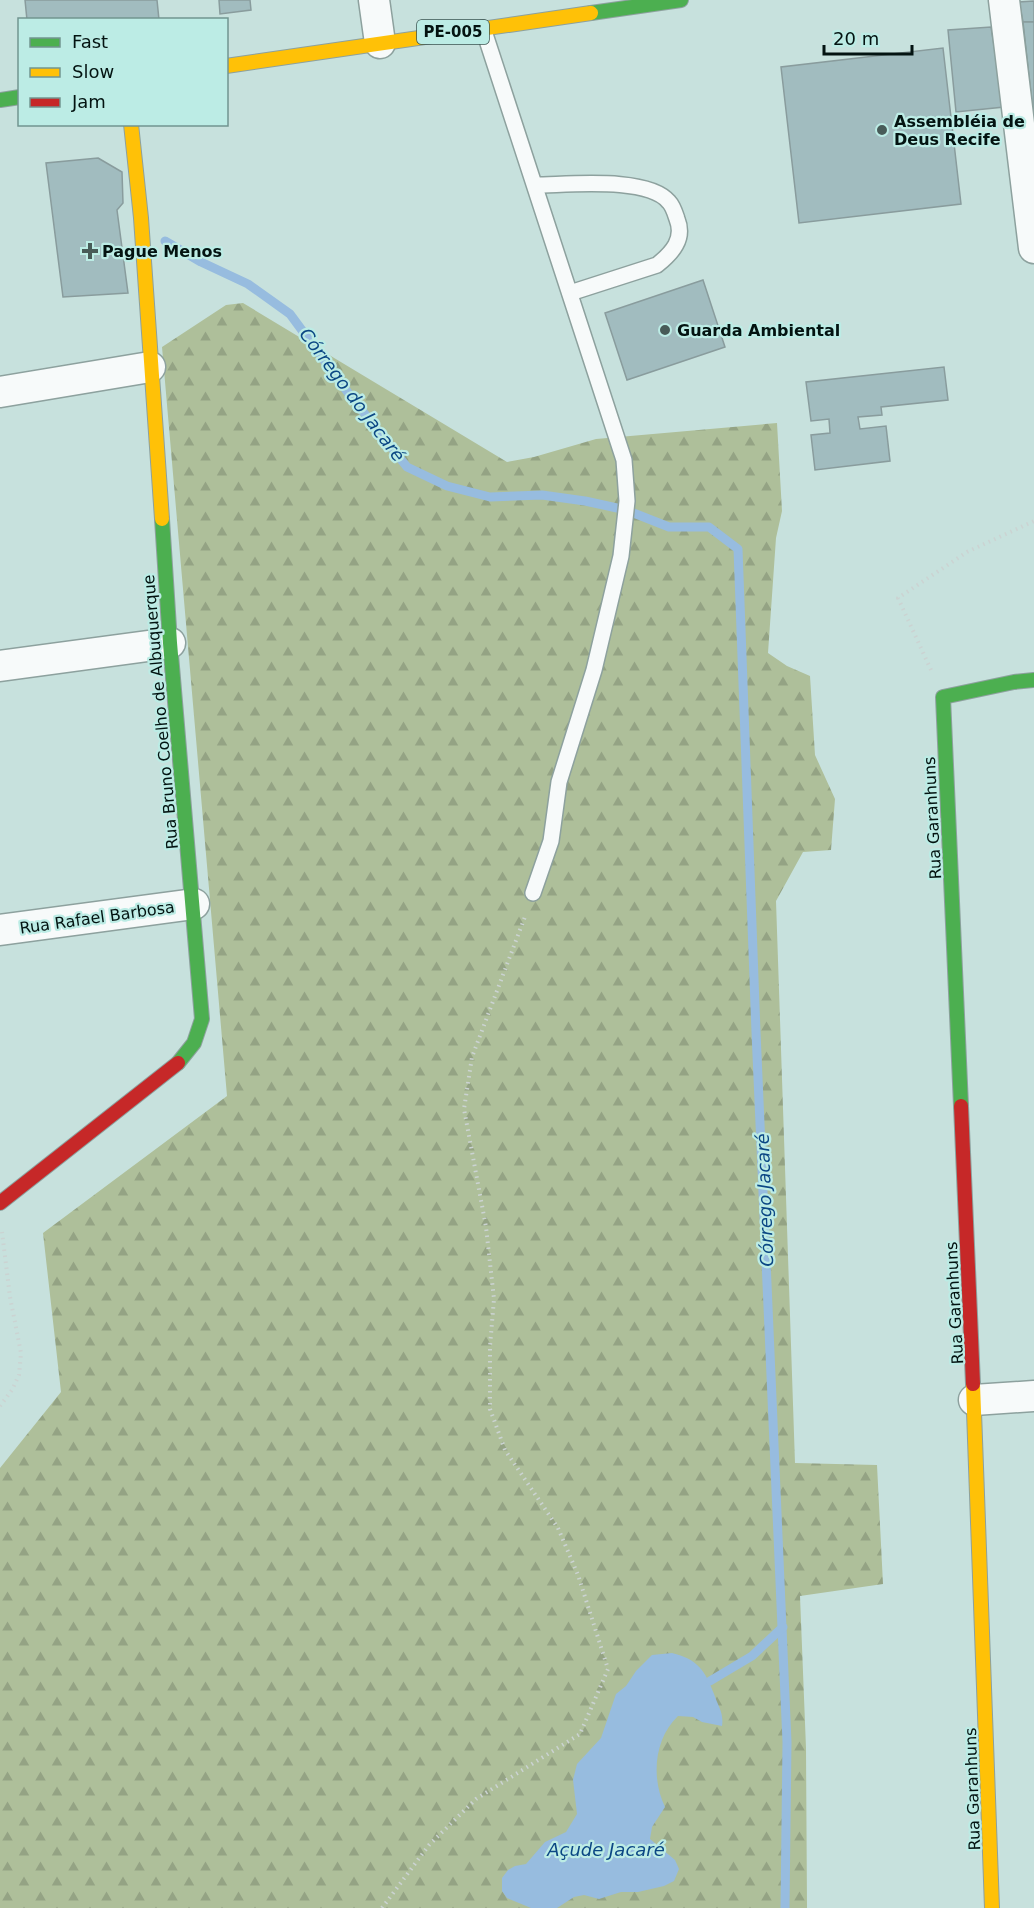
<svg xmlns="http://www.w3.org/2000/svg" width="1034" height="1908" viewBox="0 0 1034 1908" font-family="'DejaVu Sans',sans-serif">
	<defs>
		<pattern id="forest-firs" width="22" height="20" patternUnits="userSpaceOnUse" patternTransform="scale(1.5)"><rect width="22" height="20" fill="#aebf9a"/><path d="M5 1l3.5 6h-7zM16 11l3.5 6h-7z" fill="#94a384"/></pattern>
	</defs>
	<rect width="100%" height="100%" fill="#c7e1dd"/>
	<polygon fill="url(#forest-firs)" points="243,303 507,462 534,457 596,439 777,423 782,511 776,538 768,653 787,666 810,676 815,755 835,799 831,850 803,852 776,901 795,1463 877,1465 883,1584 800,1596 806,1748 807,1908 0,1908 0,1468 61,1392 43,1233 227,1096 162,347 226,305"/>
	<path fill="#97bcdf" d="M672 1653C697 1659 705 1670 714 1694 718 1706 724 1713 722 1726L702 1722 693 1717 678 1716C654 1739 651 1778 665 1807L652 1827 650 1839 675 1860 679 1869 674 1881 664 1886 638 1892H621L599 1899 584 1895 574 1897 557 1908H531L507 1898 502 1891V1878L508 1870 515 1866 526 1864 545 1842 566 1832 577 1814 573 1780 577 1764 601 1738 616 1694 626 1686 636 1671 652 1655Z"/>
	<g fill="none" stroke-linecap="round" stroke-linejoin="round">
		<g stroke="#97bcdf" stroke-width="9">
			<polyline points="165,241 201,262 248,284 290,314 349,394 407,467 447,486 490,497 542,495 585,501 626,510 669,527 709,527 738,549 756,1032 787,1742 785,1908"/>
			<polyline points="710,1681 752,1656 783,1627"/>
		</g>
	</g>
	<g fill="#a1bcbf" stroke="#899c9d" stroke-width="1.5">
		<polygon points="25,0 157,0 159,20 27,20"/>
		<polygon points="219,0 250,0 251,10 220,14"/>
		<polygon points="1034,1 1034,22 1023,22 1019,2"/>
		<polygon points="1023,22 1034,22 1034,122"/>
		<polygon points="991,27 1004,107 956,112 948,30"/>
		<polygon points="943,48 961,204 799,223 781,67"/>
		<polygon points="98,158 122,172 123,203 117,210 128,293 63,297 46,163"/>
		<polygon points="703,280 725,347 627,380 605,313"/>
		<polygon points="944,367 948,400 881,407 882,415 858,417 860,429 886,426 890,461 815,470 811,435 830,433 829,419 811,421 806,382"/>
	</g>
	<g fill="none" stroke-linecap="round" stroke-linejoin="round">
		<defs>
			<g id="lane">
				<polyline points="483,28 624,460 627,501 621,556 594,670 559,782 551,841 533,893"/>
				<path d="M535 185C567 185 648 176 669 202 673 206 675 213 677 219 685 239 672 253 657 265L570 293"/>
			</g>
			<g id="street">
				<polyline points="374,0 380,43"/>
				<polyline points="1004,0 1034,248"/>
				<polyline points="0,392 150,367"/>
				<polyline points="0,666 170,643"/>
				<polyline points="0,930 194,904"/>
				<polyline points="974,1400 1034,1396"/>
			</g>
			<g id="fast">
				<polyline points="591,13 681,0"/>
				<polyline points="0,100 20,97"/>
				<polyline points="162,519 170,643 202,1019 194,1043 178,1063"/>
				<polyline points="961,1106 943,697 1014,682 1034,680"/>
			</g>
			<g id="slow">
				<polyline points="226,66 591,13"/>
				<polyline points="131,124 141,218 162,519"/>
				<polyline points="973,1384 992,1908"/>
			</g>
			<g id="jam">
				<polyline points="961,1106 973,1384"/>
				<polyline points="0,1203 178,1063"/>
			</g>
		</defs>
		<use href="#lane" stroke="#8da19e" stroke-width="18"/>
		<use href="#street" stroke="#8da19e" stroke-width="33"/>
		<use href="#fast" stroke="#8da19e" stroke-width="16"/>
		<use href="#slow" stroke="#8da19e" stroke-width="16"/>
		<use href="#jam" stroke="#8da19e" stroke-width="16"/>
		<g stroke="#cbd3d2" stroke-width="4" stroke-dasharray="1.5 4.5" stroke-linecap="butt">
			<polyline points="931,670 898,598 967,552 1034,521"/>
			<polyline points="0,1406 12,1390 19,1375 21,1353 10,1297 2,1232"/>
			<polyline points="382,1908 429,1845 476,1799 580,1734 608,1669 578,1575 558,1528 505,1450 490,1409 490,1346 494,1299 486,1227 464,1109 472,1057 526,914"/>
		</g>
		<use href="#lane" stroke="#f7fafa" stroke-width="15"/>
		<use href="#street" stroke="#f7fafa" stroke-width="30"/>
		<use href="#fast" stroke="#4caf50" stroke-width="14"/>
		<use href="#slow" stroke="#ffc107" stroke-width="14"/>
		<use href="#jam" stroke="#c62828" stroke-width="14"/>
	</g>
	<g fill="#485b58" stroke="#bcece5" stroke-width="2">
		<circle cx="882" cy="130" r="6"/>
		<path d="M87 242h6v6h6v6h-6v6h-6v-6h-6v-6h6z"/>
		<circle cx="665" cy="330" r="6"/>
	</g>
	<g text-anchor="middle" stroke-width="4.5" stroke-linejoin="round" paint-order="stroke">
		<rect fill="#bcece5" stroke="#3a5451" stroke-width="1.5" x="417" y="20" width="72" height="24" rx="4.5"/>
		<g font-size="15" font-weight="bold" fill="#031311">
			<text x="453" y="37">PE-005</text>
		</g>
		<g font-size="16" font-weight="bold" fill="#031311" stroke="#bcece5" text-anchor="start">
			<text x="894" y="127">Assembléia de<tspan x="894" dy="18">Deus Recife</tspan></text>
			<text x="102" y="257">Pague Menos</text>
			<text x="677" y="336">Guarda Ambiental</text>
		</g>
		<g font-size="16" fill="#031311" stroke="#bcece5">
			<text transform="translate(160 712) rotate(-95)" y="6">Rua Bruno Coelho de Albuquerque</text>
			<text transform="translate(932 818) rotate(-93)" y="6">Rua Garanhuns</text>
			<text transform="translate(97 917) rotate(-8)" y="6">Rua Rafael Barbosa</text>
			<text transform="translate(954 1303) rotate(-93)" y="6">Rua Garanhuns</text>
			<text transform="translate(972 1789) rotate(-92)" y="6">Rua Garanhuns</text>
		</g>
		<g font-size="18" font-style="italic" fill="#0b4784" stroke="#bcece5">
			<text transform="translate(352 395) rotate(53)" y="6">Córrego do Jacaré</text>
			<text transform="translate(765 1200) rotate(-92)" y="6">Córrego Jacaré</text>
			<text x="606" y="1856">Açude Jacaré</text>
		</g>
	</g>
	<rect x="18" y="18" width="210" height="108" fill="#bcece5" stroke="#729590" stroke-width="1.5"/>
	<rect x="30" y="38" width="30" height="9" fill="#4caf50" stroke="#729590" stroke-width="1.5"/>
	<text x="72" y="48" font-size="18" fill="#031311">Fast</text>
	<rect x="30" y="68" width="30" height="9" fill="#ffc107" stroke="#729590" stroke-width="1.5"/>
	<text x="72" y="78" font-size="18" fill="#031311">Slow</text>
	<rect x="30" y="98" width="30" height="9" fill="#c62828" stroke="#729590" stroke-width="1.5"/>
	<text x="72" y="108" font-size="18" fill="#031311">Jam</text>
	<path d="M824 45v9h88v-9" fill="none" stroke="#031311" stroke-width="3"/>
	<text x="833" y="45" font-size="18" fill="#031311" stroke="#bcece5" stroke-width="4.5" paint-order="stroke">20 m</text>
</svg>
